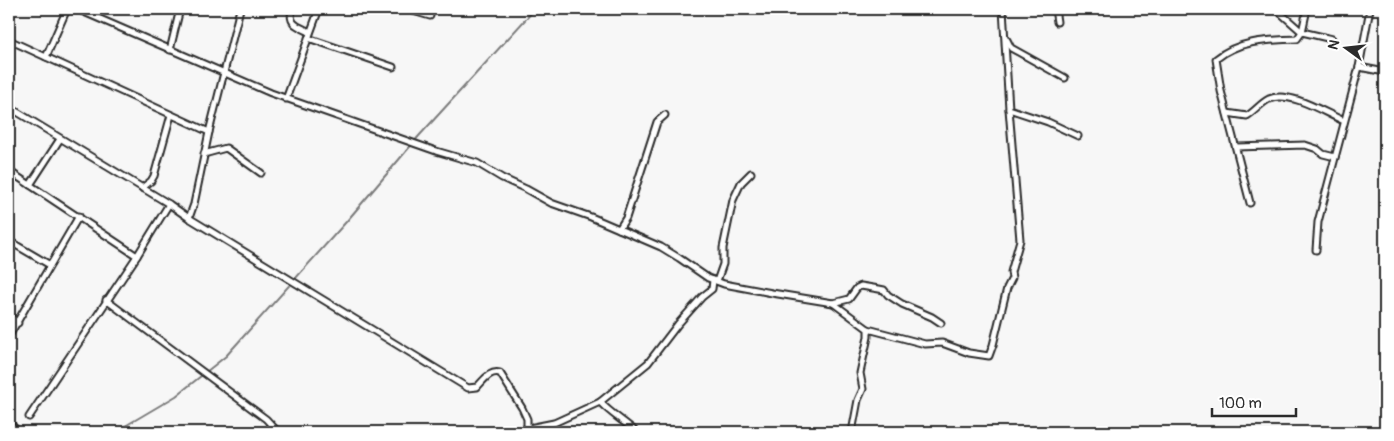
<svg xmlns="http://www.w3.org/2000/svg" width="1394" height="441" viewBox="0 0 1394 441" font-family="Pangolin,sans-serif">
	<rect width="100%" height="100%" fill="#f7f7f7"/>
	<filter id="ink" filterUnits="userSpaceOnUse"><feTurbulence type="fractalNoise" baseFrequency=".02" numOctaves="2"/><feDisplacementMap in="SourceGraphic" scale="10" xChannelSelector="R" yChannelSelector="G"/><feConvolveMatrix kernelMatrix="1 2 1 2 8 2 1 2 1" color-interpolation-filters="sRGB"/></filter>
	<g filter="url(#ink)">
		<g fill="none" stroke-linecap="round" stroke-linejoin="round">
			<polyline stroke="#7b7b7b" stroke-width="2" points="115,432 176,396 226,356 346,222 419,136 535,9"/>
			<defs>
				<g id="street">
					<polyline points="77,9 271,93 436,151 477,163 502,178 526,189 551,203 591,217 661,247 679,258 708,278 724,284 772,293 833,303 849,299 857,288 861,286 879,289 884,290 888,295 902,304 932,317 941,323"/>
					<path d="M292 9C288 25 298 26 310 32"/>
					<polyline points="406,9 430,16"/>
					<polyline points="1003,9 1009,109 1048,122 1078,136"/>
					<polyline points="1055,9 1057,22"/>
					<polyline points="1276,9 1302,32 1332,39"/>
					<polyline points="308,38 393,67"/>
					<polyline points="9,40 209,132"/>
					<polyline points="1007,40 1011,48 1065,78"/>
					<polyline points="170,50 180,9"/>
					<polyline points="46,57 67,9"/>
					<polyline points="1359,67 1385,72"/>
					<polyline points="286,99 319,9"/>
					<polyline points="9,107 169,204 189,218 194,204 209,132 240,9"/>
					<path d="M1227 113 1247 116C1255 111 1261 103 1269 99 1290 90 1325 113 1344 121"/>
					<polyline points="1236,147 1305,145 1317,149 1323,154 1335,157"/>
					<polyline points="204,154 226,148 261,173"/>
					<polyline points="1385,157 1385,164"/>
					<polyline points="9,171 137,256 29,417"/>
					<polyline points="30,185 60,139"/>
					<polyline points="142,188 151,181 154,176 171,115"/>
					<path d="M1250 203 1221 91 1216 59C1239 40 1269 40 1297 39L1302 32 1307 9"/>
					<path d="M189 218 468 388 477 387C484 380 490 370 500 373L522 408 527 419V432"/>
					<polyline points="619,229 626,218 657,122 665,115"/>
					<polyline points="9,241 50,265"/>
					<polyline points="1316,250 1318,222 1359,67 1370,9"/>
					<polyline points="137,256 169,204"/>
					<polyline points="717,281 723,264 723,248 733,200 741,183 751,173"/>
					<polyline points="106,300 266,419 278,432"/>
					<polyline points="833,303 868,329 868,337 860,373 863,389 858,400 852,432"/>
					<polyline points="9,315 18,323"/>
					<polyline points="868,329 925,344 942,343 969,353 989,356 993,345 1007,288 1012,278 1011,272 1020,240 1009,109"/>
					<polyline points="9,336 79,216"/>
					<path d="M600 402C611 414 624 421 636 432"/>
					<polyline points="528,432 529,428 554,423 600,402 648,363 678,324 702,297 712,289 713,280"/>
				</g>
			</defs>
			<use href="#street" stroke="#2b2b2b" stroke-width="9"/>
			<use href="#street" stroke="#fff" stroke-width="5"/>
			<polyline stroke="#2b2b2b" stroke-width="2" points="9,417 23,432"/>
		</g>
	</g>
	<rect width="1394" height="441" fill="none" stroke="#fff" stroke-width="30"/>
	<rect x="15" y="15" width="1364" height="411" fill="none" stroke="#2b2b2b" stroke-width="2" filter="url(#ink)"/>
	<g transform="translate(1346 48) rotate(285)" stroke="#ffffff" stroke-width="4" paint-order="stroke">
	<path d="M0-4L9 19L0 12L-9 19Z" fill="#2b2b2b"/>
	<text y="-8" font-size="14" font-weight="bold" text-anchor="middle" fill="#2b2b2b">N</text>
	</g>
	<path d="M1212 408v8h84v-8" fill="none" stroke="#2b2b2b" stroke-width="2.5"/>
	<text x="1219" y="408" font-size="15" fill="#2b2b2b" stroke="#ffffff" stroke-width="4" paint-order="stroke">100 m</text>
</svg>
